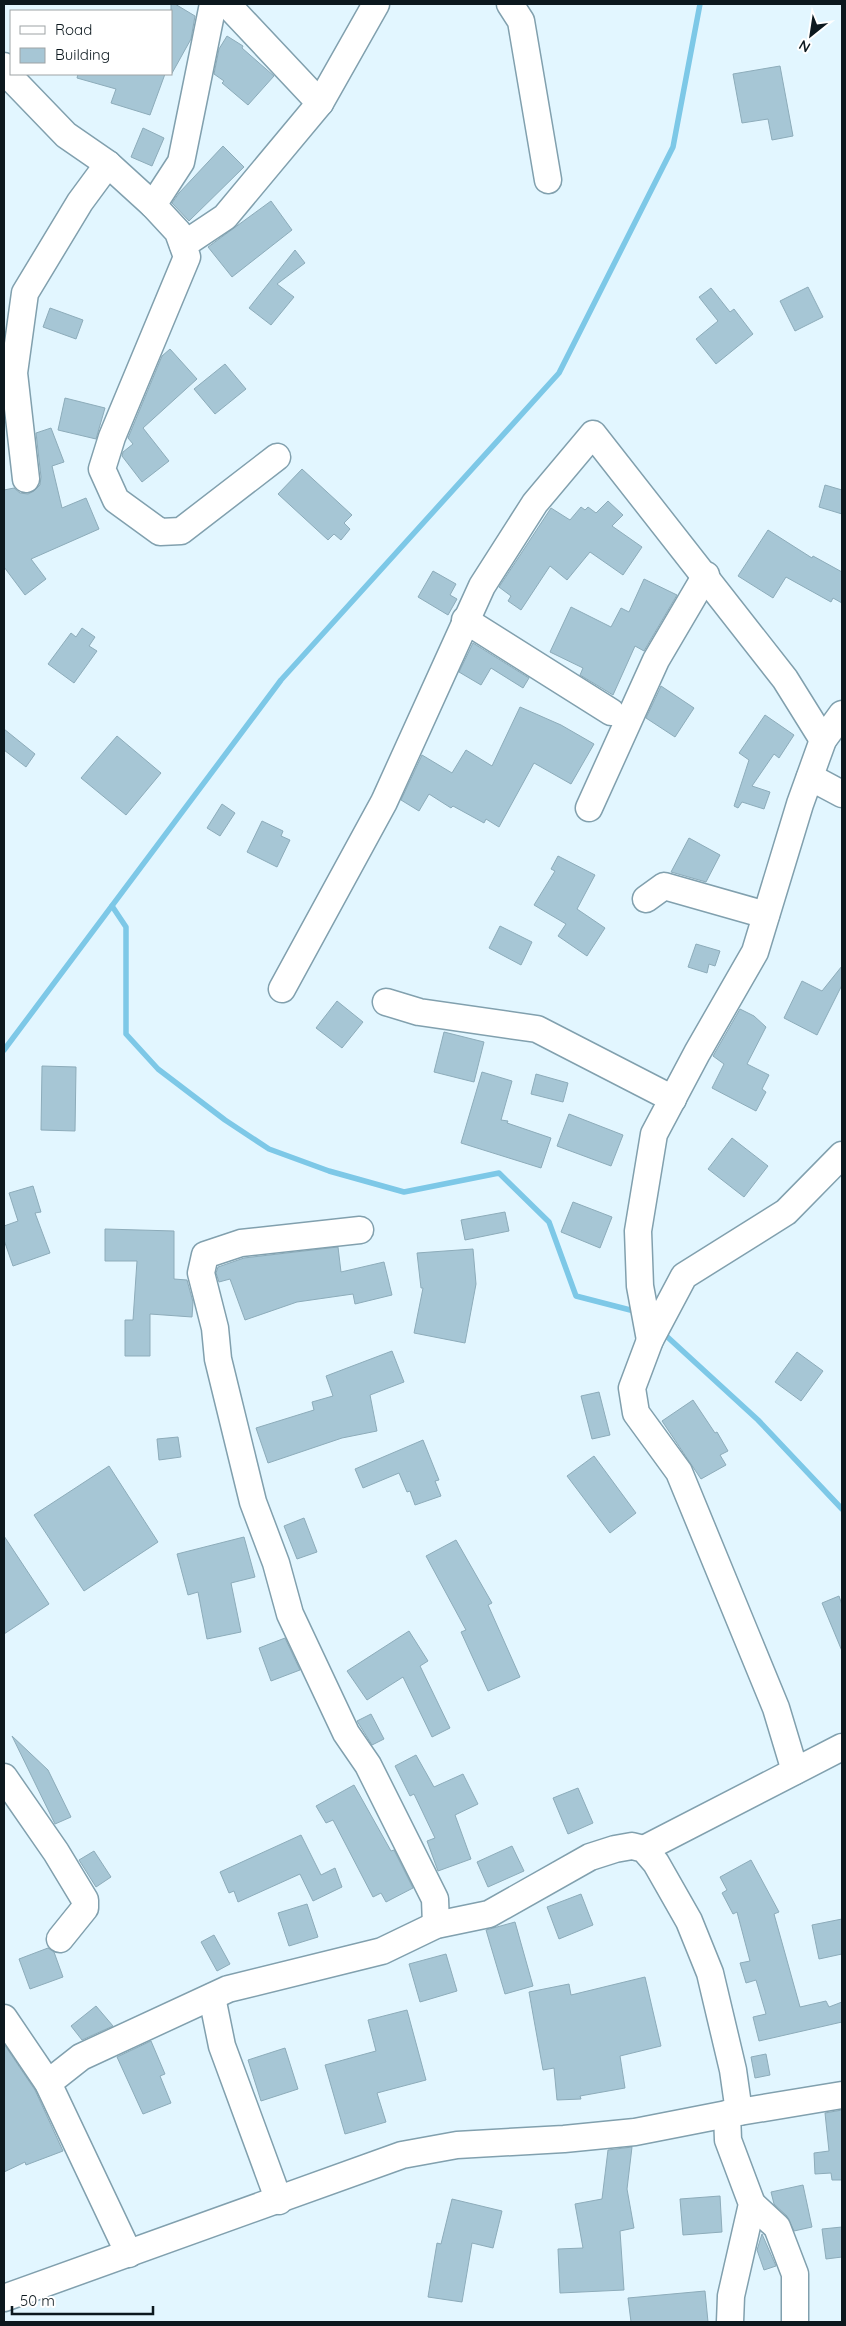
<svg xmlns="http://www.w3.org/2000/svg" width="846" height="2326" viewBox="0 0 846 2326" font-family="Quicksand,sans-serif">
	<rect width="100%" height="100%" fill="#e2f6ff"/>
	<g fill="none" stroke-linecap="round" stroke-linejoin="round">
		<g stroke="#7dc8e7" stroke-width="5.5">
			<polyline points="112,906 126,927 126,1034 158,1069 225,1120 269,1149 329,1171 404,1192 499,1173 549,1222 576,1296 638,1312"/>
			<polyline points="4,1050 281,680 559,373 673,147 700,4"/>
			<polyline points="662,1332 758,1420 842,1509"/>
		</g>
	</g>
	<g fill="#a6c6d5" stroke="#8dacba">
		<polygon points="171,4 175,4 195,16 191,39 171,75"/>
		<polygon points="227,36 243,46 242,48 274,76 248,105 222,83 224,81 214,74 219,49"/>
		<polygon points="780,66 793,136 772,140 768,119 742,123 733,74"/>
		<polygon points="78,74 165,74 150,115 111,103 116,89 77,78"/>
		<polygon points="143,128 164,138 152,166 131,157"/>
		<polygon points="223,146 244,167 189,221 172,203 179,193"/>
		<polygon points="271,201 292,230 232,277 208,247"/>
		<polygon points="295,250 305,263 277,284 294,297 271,325 249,308"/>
		<polygon points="808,287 823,317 795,331 780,301"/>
		<polygon points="711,288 730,312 734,309 753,334 716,364 696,339 718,321 699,297"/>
		<polygon points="50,308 83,320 76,339 43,327"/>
		<polygon points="170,349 197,379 143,428 169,461 142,482 122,456 123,452 133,444 128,438 162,356"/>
		<polygon points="225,364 246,389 215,414 194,389"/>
		<polygon points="65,398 105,408 96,439 58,430"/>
		<polygon points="51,428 64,462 52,466 62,508 86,498 99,529 31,559 46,579 25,595 4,567 4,490 14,488 20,493 28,494 34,491 40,485 41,477 36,433"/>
		<polygon points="302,469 352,515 344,523 350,529 341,540 334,534 328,540 278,494"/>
		<polygon points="825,485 842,490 842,514 819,507"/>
		<polygon points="608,501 623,515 612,526 642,547 623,575 590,552 567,580 550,566 521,610 508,601 511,596 499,587 551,508 570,520 581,507 585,510 588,507 596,513"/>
		<polygon points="768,530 812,558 813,556 842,572 842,603 833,598 831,602 786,577 773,598 738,576"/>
		<polygon points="433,571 456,584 450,595 457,599 448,615 418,597"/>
		<polygon points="644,579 677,595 644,651 635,646 613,695 580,675 583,668 550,652 571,607 611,627 621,608 629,612"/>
		<polygon points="82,628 95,637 89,646 97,651 74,683 48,664 71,633 76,637"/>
		<polygon points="473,643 529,678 523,688 491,668 481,685 459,672"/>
		<polygon points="661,686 694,708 675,737 646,718"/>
		<polygon points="520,707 561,725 594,744 571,784 534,763 499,827 486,819 484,823 453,806 451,808 429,794 419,811 401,800 422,755 452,773 466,750 492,766"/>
		<polygon points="765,715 794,735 779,758 774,754 752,786 770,792 764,809 742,802 738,808 734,806 749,760 739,753"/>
		<polygon points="4,729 35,754 26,767 4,750"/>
		<polygon points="117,736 161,773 126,815 81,778"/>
		<polygon points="222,804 235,813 220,836 207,828"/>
		<polygon points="262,821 283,831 281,836 290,840 277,867 247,852"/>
		<polygon points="689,838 720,855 706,882 671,872"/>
		<polygon points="558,856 595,875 577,909 605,928 587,956 558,936 566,924 534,905 555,871 551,869"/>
		<polygon points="500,926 532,942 521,965 489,948"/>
		<polygon points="696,944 720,951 715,966 709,964 707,973 688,967"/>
		<polygon points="842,966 842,985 817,1035 784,1018 802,981 822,991"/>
		<polygon points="337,1001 363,1022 342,1048 316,1028"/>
		<polygon points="740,1009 754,1016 766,1027 747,1064 769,1075 762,1089 766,1092 756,1111 712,1088 724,1064 713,1056"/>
		<polygon points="444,1032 484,1042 474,1082 434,1072"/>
		<polygon points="42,1066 76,1067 75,1131 41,1130"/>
		<polygon points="482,1072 512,1081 501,1120 508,1121 507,1123 551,1138 541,1168 461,1143"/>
		<polygon points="536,1074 568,1083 563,1102 531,1094"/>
		<polygon points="569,1114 623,1135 611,1166 557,1146"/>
		<polygon points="732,1138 768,1166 744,1197 708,1169"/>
		<polygon points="33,1186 41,1212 35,1213 50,1253 13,1266 4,1240 4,1226 18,1221 9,1193"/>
		<polygon points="573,1202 612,1217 600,1248 561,1232"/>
		<polygon points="505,1212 509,1231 465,1240 461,1220"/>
		<polygon points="105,1229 174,1231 174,1279 187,1280 193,1302 192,1317 150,1314 150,1356 125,1356 125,1320 133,1320 137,1261 105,1261"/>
		<polygon points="338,1247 341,1272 384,1262 392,1295 355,1304 353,1294 297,1302 245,1320 230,1279 219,1282 216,1273 218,1267 244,1258"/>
		<polygon points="473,1249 476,1284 465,1343 414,1333 423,1288 421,1288 417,1253"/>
		<polygon points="392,1351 404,1382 370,1395 377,1431 342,1438 268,1463 256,1428 314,1410 312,1402 333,1396 326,1376"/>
		<polygon points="797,1352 823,1371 801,1401 775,1382"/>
		<polygon points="599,1392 610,1435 592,1439 581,1396"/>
		<polygon points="693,1400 715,1433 717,1432 728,1451 720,1455 726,1465 701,1479 662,1421"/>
		<polygon points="178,1437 181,1457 159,1460 157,1439"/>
		<polygon points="423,1440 439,1480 435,1481 441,1496 415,1505 410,1491 407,1492 399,1473 363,1488 355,1469"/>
		<polygon points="594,1456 636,1513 610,1533 567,1476"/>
		<polygon points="109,1466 158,1542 84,1591 34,1515"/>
		<polygon points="304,1518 317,1552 297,1559 284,1526"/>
		<polygon points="4,1536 49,1604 4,1634"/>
		<polygon points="244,1537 255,1577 231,1583 241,1632 207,1639 198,1592 188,1595 177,1554"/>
		<polygon points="456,1540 492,1603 488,1605 520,1677 488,1691 461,1632 466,1630 426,1556"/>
		<polygon points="839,1596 842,1605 842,1651 822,1603"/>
		<polygon points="409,1631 428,1661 420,1666 450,1728 432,1737 403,1677 367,1700 347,1671"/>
		<polygon points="285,1638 300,1670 271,1681 259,1648"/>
		<polygon points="371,1714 384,1739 372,1745 357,1721"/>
		<polygon points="12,1736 48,1770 71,1817 55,1824"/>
		<polygon points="416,1755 434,1787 463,1774 478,1804 455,1815 471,1859 438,1871 427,1841 435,1838 414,1794 410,1796 395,1766"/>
		<polygon points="354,1785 391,1851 394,1850 413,1888 386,1902 381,1893 373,1897 333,1820 326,1823 316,1806"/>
		<polygon points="578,1788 593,1823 568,1834 553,1798"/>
		<polygon points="301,1835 321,1875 335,1868 342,1887 313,1901 300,1874 238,1902 234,1891 229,1893 220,1872"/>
		<polygon points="512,1846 524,1871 488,1887 477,1862"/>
		<polygon points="94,1851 111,1877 96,1887 79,1860"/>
		<polygon points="751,1860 779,1912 774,1914 800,2007 826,2001 829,2007 842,2002 842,2022 759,2041 753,2017 766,2014 756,1980 746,1983 740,1963 750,1961 737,1912 733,1914 722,1893 727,1890 720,1877"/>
		<polygon points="581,1894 593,1925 559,1939 547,1907"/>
		<polygon points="307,1904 318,1937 289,1946 278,1913"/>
		<polygon points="842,1919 842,1954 819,1959 812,1925"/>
		<polygon points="515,1922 533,1986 505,1994 486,1930"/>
		<polygon points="214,1935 230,1964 217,1971 201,1942"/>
		<polygon points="48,1948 54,1952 63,1977 30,1989 19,1959"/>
		<polygon points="446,1954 457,1991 420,2002 409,1964"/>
		<polygon points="645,1977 661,2046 620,2056 625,2088 580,2096 581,2099 557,2100 554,2068 543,2070 529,1992 569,1984 571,1995"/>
		<polygon points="96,2006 113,2026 82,2040 71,2026"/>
		<polygon points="407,2010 426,2080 377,2093 386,2122 345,2134 325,2065 376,2051 368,2020"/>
		<polygon points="151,2041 165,2074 160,2076 171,2103 143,2114 117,2057"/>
		<polygon points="4,2044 35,2090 63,2151 26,2165 25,2162 4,2172"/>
		<polygon points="285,2048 298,2089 261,2101 248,2060"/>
		<polygon points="766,2054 770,2075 755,2078 751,2057"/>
		<polygon points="842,2110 842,2180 832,2180 831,2173 815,2174 814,2153 829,2151 825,2113"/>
		<polygon points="632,2147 627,2189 634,2228 620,2231 624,2290 560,2293 558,2249 583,2248 575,2204 602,2199 608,2150"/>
		<polygon points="803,2185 812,2227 794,2231 787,2216 774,2204 771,2192"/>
		<polygon points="720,2196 722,2232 683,2235 680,2199"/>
		<polygon points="452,2199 502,2211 493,2248 472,2243 462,2302 428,2297 437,2243 441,2244"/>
		<polygon points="842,2227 842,2257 826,2259 822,2229"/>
		<polygon points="762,2234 776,2266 764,2270 757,2250"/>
		<polygon points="705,2291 708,2322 631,2322 628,2298"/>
	</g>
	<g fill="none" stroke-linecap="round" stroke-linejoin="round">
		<defs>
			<g id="minor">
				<polyline points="227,4 320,103"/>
				<polyline points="510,4 521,21 548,180"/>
				<polyline points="4,66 11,78 66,135 108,164 153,205 178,232 187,257 112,437 102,469 116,500 160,532 181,531 277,457"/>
				<polyline points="153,205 181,162 213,4"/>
				<polyline points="183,245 225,217 320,103 376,4"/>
				<polyline points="26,479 14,373 25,293 80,202 108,164"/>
				<polyline points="465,620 611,712"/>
				<polyline points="810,777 842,794"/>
				<polyline points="589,808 656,660 706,575"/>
				<polyline points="646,899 664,886 766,915"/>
				<polyline points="282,989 384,802 482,586 535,503 593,434 785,679 823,740"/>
				<polyline points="386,1002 419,1012 537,1029 673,1099"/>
				<polyline points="360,1230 241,1243 205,1255 201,1273 215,1328 218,1359 253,1502 276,1563 290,1614 346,1733 368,1765 435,1899 436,1925"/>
				<polyline points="650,1340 640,1286 638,1231 654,1134 697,1053 755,952 800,804 823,740 842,714"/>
				<polyline points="795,1771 776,1708 679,1472 636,1413 632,1388 650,1340 684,1276 786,1212 842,1155"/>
				<polyline points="4,1777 56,1852 85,1900 85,1908 60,1939"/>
				<polyline points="644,1849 842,1747"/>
				<polyline points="212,1997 222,2046 279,2201"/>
				<polyline points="4,2018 48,2083 129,2254"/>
				<polyline points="48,2083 81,2057 228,1989 382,1951 436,1925 489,1914 590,1857 615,1849 632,1846 644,1849 656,1863 689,1921 710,1973 733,2070 739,2112"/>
				<polyline points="727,2114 728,2140 752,2204 731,2296 730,2322"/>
				<polyline points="752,2204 777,2227 795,2274 795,2322"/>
				<polyline points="4,2298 402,2155 457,2145 564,2139 635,2132 727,2114 842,2095"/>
			</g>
		</defs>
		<use href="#minor" stroke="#81a0ae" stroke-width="29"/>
		<use href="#minor" stroke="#fff" stroke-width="26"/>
	</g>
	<rect width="846" height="2326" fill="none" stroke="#0c181e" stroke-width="10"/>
	<rect x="10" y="10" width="162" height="65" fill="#ffffff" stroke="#9ea3a5"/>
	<rect x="20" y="26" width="25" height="8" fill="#ffffff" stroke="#9ea3a5"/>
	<text x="55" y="35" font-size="15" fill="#0c181e">Road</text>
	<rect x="20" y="48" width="25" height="15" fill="#a6c6d5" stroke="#9ea3a5"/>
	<text x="55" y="60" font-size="15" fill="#0c181e">Building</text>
	<g transform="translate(811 35) rotate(210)" stroke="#ffffff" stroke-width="4" paint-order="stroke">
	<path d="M0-4L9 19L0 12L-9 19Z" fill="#0c181e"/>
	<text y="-8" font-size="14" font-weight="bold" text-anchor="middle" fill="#0c181e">N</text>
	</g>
	<path d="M12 2306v8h141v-8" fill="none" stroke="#0c181e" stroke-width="2.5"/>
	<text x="20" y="2306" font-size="15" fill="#0c181e" stroke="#ffffff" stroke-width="4" paint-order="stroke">50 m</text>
</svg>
